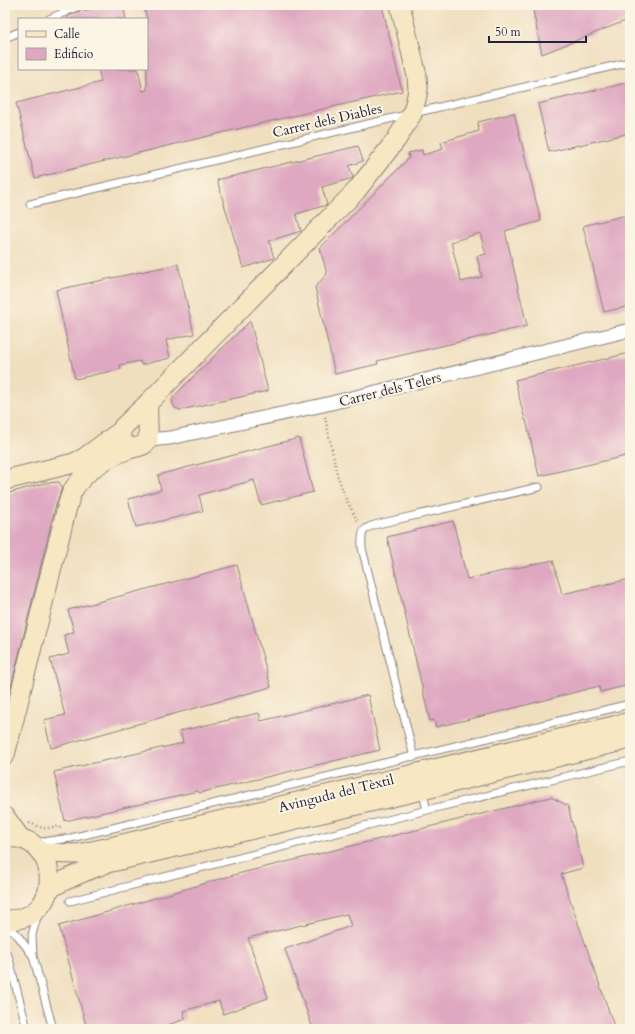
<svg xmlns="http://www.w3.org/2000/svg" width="635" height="1034" viewBox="0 0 635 1034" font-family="Cardo,serif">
	<rect width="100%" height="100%" fill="#fcf5e5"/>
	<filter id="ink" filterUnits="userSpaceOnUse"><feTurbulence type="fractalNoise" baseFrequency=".025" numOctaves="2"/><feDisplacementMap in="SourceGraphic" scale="8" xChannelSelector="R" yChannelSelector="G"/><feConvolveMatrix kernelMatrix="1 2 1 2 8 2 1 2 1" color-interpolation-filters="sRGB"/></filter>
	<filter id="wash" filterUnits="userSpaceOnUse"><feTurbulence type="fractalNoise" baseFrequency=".012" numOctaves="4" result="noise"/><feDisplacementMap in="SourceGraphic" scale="16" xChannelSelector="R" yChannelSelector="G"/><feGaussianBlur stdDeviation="0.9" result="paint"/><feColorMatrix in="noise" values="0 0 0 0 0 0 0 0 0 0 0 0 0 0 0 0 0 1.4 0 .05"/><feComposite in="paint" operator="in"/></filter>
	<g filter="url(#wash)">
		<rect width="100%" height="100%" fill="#f0dfbf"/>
		<g id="blocks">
			<g fill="#dfa8c1" fill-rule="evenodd">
				<polygon points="109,5 123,5 126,19 67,19 67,17 77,12"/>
				<polygon points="143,5 382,5 402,91 254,125 35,178 16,103 101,82 98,69 138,69 143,91 147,90 147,19"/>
				<polygon points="532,5 630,5 630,19 542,54"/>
				<polygon points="630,82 630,133 549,152 538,104"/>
				<path d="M514 113 541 221 505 231 527 326 377 361 378 364 335 374 315 287 327 274 320 248 409 158 408 153 422 150 423 155 443 149 441 142 479 131 478 122ZM480 233 486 254 477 256 482 277 461 282 451 242Z"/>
				<polygon points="358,146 363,161 349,166 353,178 322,187 327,205 296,214 301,231 269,241 274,258 243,268 217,180"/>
				<polygon points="630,214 630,306 604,312 583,226"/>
				<polygon points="178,264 194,334 166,340 170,358 141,365 140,361 120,365 121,369 75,379 56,290"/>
				<polygon points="250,321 268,391 180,410 175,408 173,404 172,400 175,395"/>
				<polygon points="630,353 630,455 539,476 526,420 525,420 515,380"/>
				<polygon points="299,438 313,492 261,505 254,480 199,495 203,511 136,527 128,499 161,490 158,475"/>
				<polygon points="59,482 62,487 55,508 7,703 5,703 5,494 45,483"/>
				<polygon points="453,521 467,579 553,560 562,594 630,579 630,685 600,692 599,686 499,712 436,727 434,720 430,721 387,537"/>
				<polygon points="237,565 271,687 51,748 44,720 65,715 50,659 69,654 64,635 74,632 68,610"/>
				<polygon points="368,695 380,750 199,793 198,791 65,821 54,772 183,743 180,731 259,713 261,721"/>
				<polygon points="551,797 568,806 583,868 561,874 615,1029 313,1029 285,949 351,926 347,914 248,938 268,998 223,1014 219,1001 183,1011 185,1019 168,1025 169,1029 87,1029 59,926 237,874"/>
			</g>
		</g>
	</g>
	<g filter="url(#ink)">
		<use href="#blocks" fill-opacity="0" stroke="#89807d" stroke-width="1"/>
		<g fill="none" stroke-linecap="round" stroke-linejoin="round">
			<defs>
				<g id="lane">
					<polyline points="49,19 81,5"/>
					<polyline points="5,38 19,32"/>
					<polyline points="30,204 630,62"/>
					<path d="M414 757 362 548C361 531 362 528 378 524L539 487"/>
					<polyline points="422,790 427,810"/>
					<polyline points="34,843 71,838 630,704"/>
					<polyline points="70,901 427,810 630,761"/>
					<polyline points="38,913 32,935 33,956 53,1029"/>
					<polyline points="5,923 18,936 33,956"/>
					<polyline points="5,953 8,956 27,1029"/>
				</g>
				<polyline id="street" points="148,440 170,438 323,405 630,330"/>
				<g id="secondary">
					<path d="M132 448C122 444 118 436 123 427L148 403 356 191 396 140 412 114 416 100 418 90 417 76 400 5"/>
					<polyline points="5,480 74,463 84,458 121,431"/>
					<path d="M5 755 66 511C68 504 70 496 73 490 86 469 107 457 129 449 137 446 143 448 148 440 149 437 147 410 148 403"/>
					<polyline points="5,817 21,839"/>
					<path d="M5 838C61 831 67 923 5 920"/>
					<polyline points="41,853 77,854 106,848 630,722"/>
					<path d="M49 889C67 878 87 870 107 863L422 790 630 739"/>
				</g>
			</defs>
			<use href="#lane" stroke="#89807d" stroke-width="9"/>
			<use href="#street" stroke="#89807d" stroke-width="15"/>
			<use href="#secondary" stroke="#89807d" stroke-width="21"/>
			<g stroke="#89807d" stroke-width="2.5" stroke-dasharray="1 3" stroke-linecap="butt">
				<polyline points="325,417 337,474 345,497 358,522"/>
				<path d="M29 823C35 825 40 828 46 828 53 828 57 825 62 829"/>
			</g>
			<use href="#lane" stroke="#fff" stroke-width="7"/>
			<use href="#street" stroke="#fff" stroke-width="13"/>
			<use href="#secondary" stroke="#f7e8c3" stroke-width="19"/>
		</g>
	</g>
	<g text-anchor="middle" stroke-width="4" stroke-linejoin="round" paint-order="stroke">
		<g font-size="14" fill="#22223b" stroke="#fcf5e5">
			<text transform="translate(327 120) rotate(-13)" y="5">Carrer dels Diables</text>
			<text transform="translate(390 389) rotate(-14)" y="5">Carrer dels Telers</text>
			<text transform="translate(336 793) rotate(-14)" y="5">Avinguda del Tèxtil</text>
		</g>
	</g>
	<rect width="635" height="1034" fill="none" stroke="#fcf5e5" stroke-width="20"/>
	<rect x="18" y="18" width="130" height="52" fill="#fcf5e5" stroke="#a5a1a1"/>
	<rect x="26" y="31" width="20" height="6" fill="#f7e8c3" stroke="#a5a1a1"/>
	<text x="54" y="38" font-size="12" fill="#22223b">Calle</text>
	<rect x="26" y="48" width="20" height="12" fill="#dfa8c1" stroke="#a5a1a1"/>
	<text x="54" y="58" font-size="12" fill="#22223b">Edificio</text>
	<path d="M489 36v6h97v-6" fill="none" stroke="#22223b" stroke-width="2"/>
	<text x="495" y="36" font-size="12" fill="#22223b" stroke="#fcf5e5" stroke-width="3" paint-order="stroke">50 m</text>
</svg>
